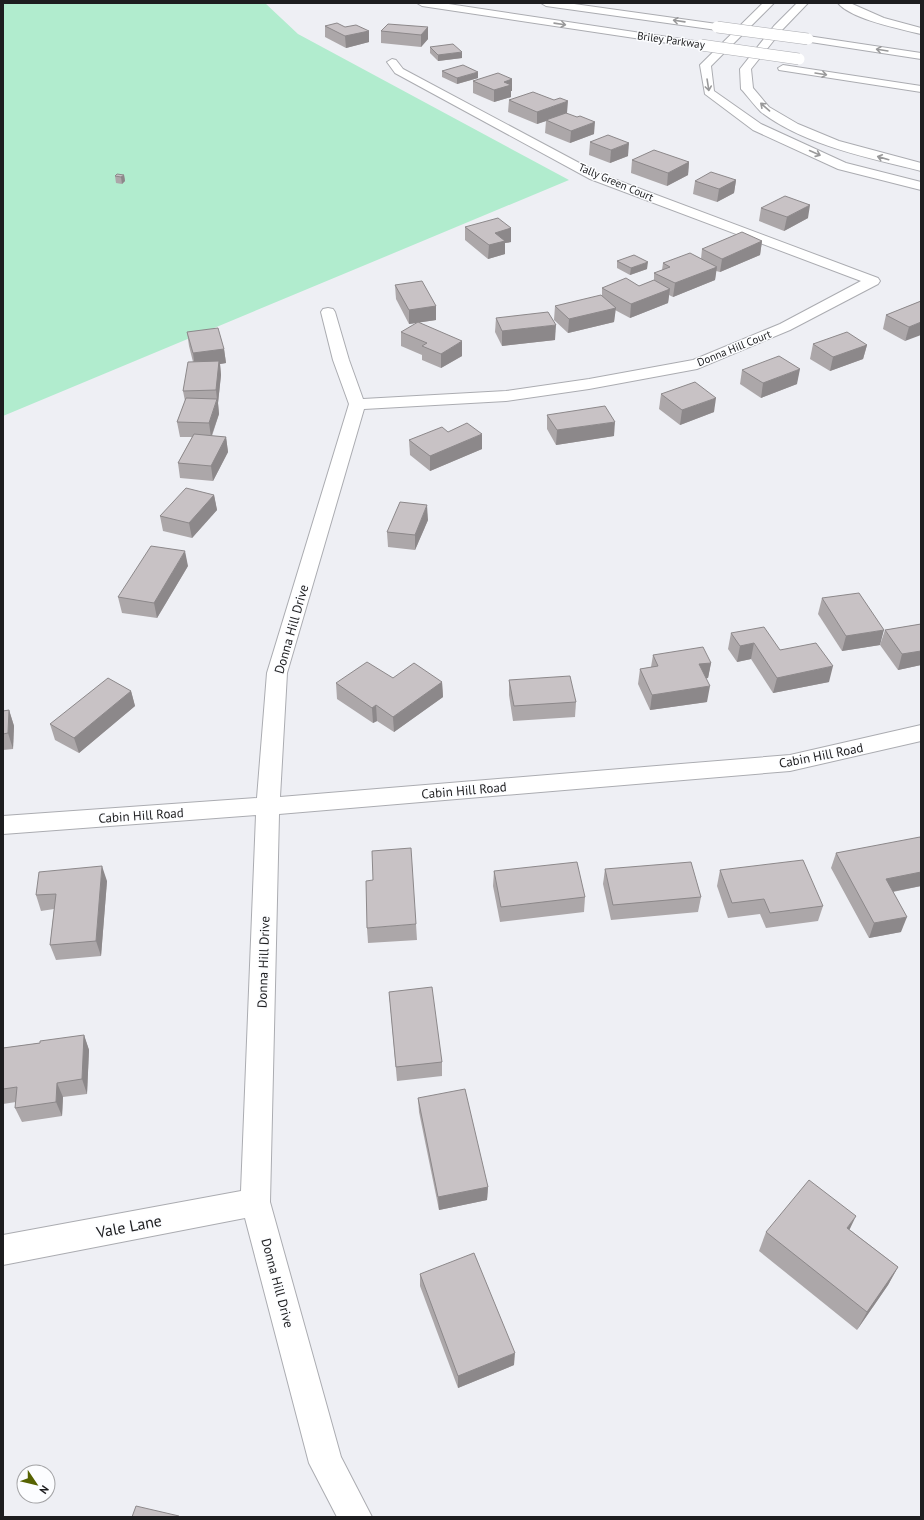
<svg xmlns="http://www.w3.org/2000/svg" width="924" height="1520" viewBox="0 0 924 1520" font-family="'PT Sans',sans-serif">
	<rect width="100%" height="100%" fill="#eeeff4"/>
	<polygon fill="#b1ecce" points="3,3 265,3 298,34 569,180 3,416"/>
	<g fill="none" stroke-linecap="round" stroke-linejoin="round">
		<defs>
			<polygon id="minor" points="392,59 396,60 403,69 598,173 878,278 880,281 878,284 790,330 697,369 589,389 506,401 364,409 287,673 280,797 790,755 921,725 921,741 790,771 279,814 270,1202 341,1457 372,1517 337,1517 309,1463 245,1218 3,1265 3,1235 241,1191 256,815 3,834 3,816 257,798 267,673 349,404 333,360 321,312 323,309 328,308 333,309 335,312 349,360 363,399 506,391 589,379 693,360 780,324 861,281 590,179 395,73 387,62"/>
			<g id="highway">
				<polygon points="417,3 442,3 701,42 706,45 701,48 422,6"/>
				<polygon points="541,3 567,3 717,24 722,27 717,30 546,6"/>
				<polygon points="763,3 774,3 711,66 714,91 761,124 846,163 921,182 921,190 838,169 753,130 705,94 700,65"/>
				<path d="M797 3H808L782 30 751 69 753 88 769 107 798 124 839 141 921 163V171C869 158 804 145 761 112 755 106 749 98 743 91L741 89 740 69 774 26Z"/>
				<path d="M838 3H850L884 18 921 28V34C900 29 851 19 838 3Z"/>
				<polygon points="808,36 921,53 921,59 804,41 803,39 804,37"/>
				<polygon points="783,65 921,86 921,92 779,70 778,68"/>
			</g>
		</defs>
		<use href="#minor" stroke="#abacb1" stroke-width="2"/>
		<use href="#highway" stroke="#abacb1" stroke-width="2"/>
		<use href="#minor" fill="#fff" fill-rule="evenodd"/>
		<use href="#highway" fill="#fff" fill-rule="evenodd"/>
		<defs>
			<g id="highway-bridge">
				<polyline points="717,27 808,39"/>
				<polyline points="701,45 799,59"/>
			</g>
		</defs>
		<use href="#highway-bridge" stroke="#abacb1" stroke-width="12" stroke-linecap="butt"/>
		<use href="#highway-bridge" stroke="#fff" stroke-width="11"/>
	</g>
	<g fill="#aca7a9">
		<polygon points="325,26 369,31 369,42 346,48 325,37"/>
		<polygon points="428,27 428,39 421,47 381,43 381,31"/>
		<polygon points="430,47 462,58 438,61 430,53"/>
		<polygon points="442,71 478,78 457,84 442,77"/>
		<polygon points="512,79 512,91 511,91 511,97 494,102 473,93 473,81"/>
		<polygon points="509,100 567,113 594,134 570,143 545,133 546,121 537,124 508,112"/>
		<polygon points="590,142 628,156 610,163 589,155"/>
		<polygon points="632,160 689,162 688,175 667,186 631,173"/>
		<polygon points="124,175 125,181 122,184 116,183 115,176"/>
		<polygon points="736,180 734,193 717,202 693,194 695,181"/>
		<polygon points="761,208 808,218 784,231 759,221"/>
		<polygon points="465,227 511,228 511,242 505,243 505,254 488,259 465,240"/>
		<polygon points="762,241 760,255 720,272 716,271 715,280 673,297 669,295 668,303 630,318 615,310 614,322 568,333 554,320 555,306 602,296 602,288 639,286 654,280 654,273 662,270 663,263 701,259 702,249"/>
		<polygon points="617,261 647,269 630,275 617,268"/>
		<polygon points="395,285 436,306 436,320 409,324 396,299"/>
		<polygon points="921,301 905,341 883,329 886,315"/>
		<polygon points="496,318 555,340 502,346 495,332"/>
		<polygon points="187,332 224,349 226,363 220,364 221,375 218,403 219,414 212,436 226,437 228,452 213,481 180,478 178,463 192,437 180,437 177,422 185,401 183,391 193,362 189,346"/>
		<polygon points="401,332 462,356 441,368 422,360 422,355 401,346"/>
		<polygon points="813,344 867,345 863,359 830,371 810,359"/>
		<polygon points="742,370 797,384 761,398 740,384"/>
		<polygon points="661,394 714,412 680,425 659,409"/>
		<polygon points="547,415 614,436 556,445 547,429"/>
		<polygon points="448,432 482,449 430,471 410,455 409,440"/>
		<polygon points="214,495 217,510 192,538 163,531 160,516"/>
		<polygon points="428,520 415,550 388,547 387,532"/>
		<polygon points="188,566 157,618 122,613 118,597"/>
		<polygon points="822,598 880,645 842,651 818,614"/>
		<polygon points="921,624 921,665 898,670 880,645 885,630"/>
		<polygon points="731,633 780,650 829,682 773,693 751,659 737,662 728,649"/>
		<polygon points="653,655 711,663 708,678 706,678 707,702 650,710 638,684 640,669 651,667"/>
		<polygon points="393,678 442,682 443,697 394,732 377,721 373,723 337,699 336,683"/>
		<polygon points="509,680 576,702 575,717 513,721 509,695"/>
		<polygon points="131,691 135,706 79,753 55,740 50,724"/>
		<polygon points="9,710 14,726 13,749 3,750 3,711"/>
		<polygon points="921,839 921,886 893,892 901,932 869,938 831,868 836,853"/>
		<polygon points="605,869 701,897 698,912 611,920 603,884"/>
		<polygon points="720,870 823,906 818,921 766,928 760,914 728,918 717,886"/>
		<polygon points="494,871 585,897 584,912 500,922 493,886"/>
		<polygon points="107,881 101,956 56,960 50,945 54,909 41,911 36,895"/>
		<polygon points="416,924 417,940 368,943 367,928"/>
		<polygon points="389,992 442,1062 442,1076 397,1081"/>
		<polygon points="84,1035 89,1050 87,1094 63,1097 62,1116 22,1122 15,1108 16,1102 3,1104 3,1048 40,1043"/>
		<polygon points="418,1098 488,1187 487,1200 439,1210 419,1112"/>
		<polygon points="850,1230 898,1267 888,1285 857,1330 759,1251 766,1232"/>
		<polygon points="420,1274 514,1365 458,1388 420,1286"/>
	</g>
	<g fill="#8c888a">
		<polygon points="428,27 428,39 421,47 421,35"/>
		<polygon points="369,31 369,42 346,48 345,36"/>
		<polygon points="462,52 462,58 438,61 438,55"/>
		<polygon points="478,72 478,78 457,84 457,78"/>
		<polygon points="512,79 512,91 511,91 511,97 494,102 494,90 504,82"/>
		<polygon points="568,101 567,113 546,120 546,121 537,124 537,112"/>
		<polygon points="595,122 594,134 570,143 571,131"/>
		<polygon points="629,143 628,156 610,163 611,150"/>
		<polygon points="689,162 688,175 667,186 668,173"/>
		<polygon points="124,175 125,181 122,184 121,177"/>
		<polygon points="736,180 734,193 717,202 719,189"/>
		<polygon points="810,205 808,218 784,231 787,217"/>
		<polygon points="511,228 511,242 505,243 505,254 488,259 489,245 495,233"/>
		<polygon points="762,241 760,255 720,272 722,259"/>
		<polygon points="648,262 647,269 630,275 631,268"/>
		<polygon points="717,267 715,280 673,297 675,283"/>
		<polygon points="670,289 668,303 630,318 631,304"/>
		<polygon points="436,306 436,320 409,324 409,310"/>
		<polygon points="616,308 614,322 568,333 569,319"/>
		<polygon points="921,322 921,335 905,341 909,327"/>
		<polygon points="556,325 555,340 502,346 502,331"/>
		<polygon points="462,341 462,356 441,368 441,354"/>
		<polygon points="867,345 863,359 830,371 833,357"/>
		<polygon points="224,349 226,363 220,364 221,375 218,403 219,414 211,437 209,423 217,400 216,390 195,368 193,353"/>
		<polygon points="800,369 797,384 761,398 763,383"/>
		<polygon points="716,398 714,412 680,425 682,410"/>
		<polygon points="615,422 614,436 556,445 557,430"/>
		<polygon points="482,434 482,449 430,471 430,456"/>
		<polygon points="226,437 228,452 213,481 211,466"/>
		<polygon points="214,495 217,510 192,538 189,523"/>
		<polygon points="427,505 428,520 415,550 415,535"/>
		<polygon points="185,551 188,566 157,618 154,603"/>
		<polygon points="884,630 880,645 842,651 846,636"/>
		<polygon points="754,643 751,659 737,662 740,646"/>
		<polygon points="921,651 921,665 898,670 902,654"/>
		<polygon points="711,663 708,678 696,680 699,664"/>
		<polygon points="833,666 829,682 773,693 777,678"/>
		<polygon points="442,682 443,697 394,732 393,717"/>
		<polygon points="710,686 707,702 650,710 652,695"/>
		<polygon points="131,691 135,706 79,753 74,738"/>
		<polygon points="376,705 377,721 373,723 372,708"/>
		<polygon points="9,710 14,726 13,749 8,733"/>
		<polygon points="102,866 107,881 101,956 96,941"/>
		<polygon points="921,872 921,886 880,894 886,879"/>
		<polygon points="907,917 901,932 869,938 874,923"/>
		<polygon points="84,1035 89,1050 87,1094 82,1079"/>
		<polygon points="57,1083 63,1097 62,1116 56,1102"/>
		<polygon points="488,1187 487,1200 439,1210 438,1197"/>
		<polygon points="856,1216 847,1235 847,1228"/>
		<polygon points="898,1267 888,1285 857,1330 867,1312"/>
		<polygon points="515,1353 514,1365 458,1388 458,1376"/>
	</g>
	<g fill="#c8c2c5" stroke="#8c888a">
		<polygon points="337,23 345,27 356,25 369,31 345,36 325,26"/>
		<polygon points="388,24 428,27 421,35 381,31"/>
		<polygon points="453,44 462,52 438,55 430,47"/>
		<polygon points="463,65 478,72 457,78 442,71"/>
		<polygon points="498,73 512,79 504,82 511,85 494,90 473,81"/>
		<polygon points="533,92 554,100 560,98 568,101 537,112 509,100"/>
		<polygon points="566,113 577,117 580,116 595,122 571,131 546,120"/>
		<polygon points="608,135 629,143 611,150 590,142"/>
		<polygon points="654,150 689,162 668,173 632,160"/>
		<polygon points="711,172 736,180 719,189 695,181"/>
		<polygon points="117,174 124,175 121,177 115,176"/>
		<polygon points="785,196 810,205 787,217 761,208"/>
		<polygon points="498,218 511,228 495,233 505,241 489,245 465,227"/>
		<polygon points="742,232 762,241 722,259 702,249"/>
		<polygon points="690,253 717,267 675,283 654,273 670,267 663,263"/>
		<polygon points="634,255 648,262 631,268 617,261"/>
		<polygon points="626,278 639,286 654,280 670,289 631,304 602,288"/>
		<polygon points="422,281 436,306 409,310 395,285"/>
		<polygon points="601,295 616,308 569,319 555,306"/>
		<polygon points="921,301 921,322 909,327 886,315"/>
		<polygon points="548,312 556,325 502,331 496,318"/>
		<polygon points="418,322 462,341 441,354 422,346 427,343 401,332"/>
		<polygon points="218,328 224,349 193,353 187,332"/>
		<polygon points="847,332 867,345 833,357 813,344"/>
		<polygon points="779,356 800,369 763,383 742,370"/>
		<polygon points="219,361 216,390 183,391 188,362"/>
		<polygon points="695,382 716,398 682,410 661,394"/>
		<polygon points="186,398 217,399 209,423 177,422"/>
		<polygon points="605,406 615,422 557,430 547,415"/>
		<polygon points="467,423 482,434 430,456 409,440 442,427 448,432"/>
		<polygon points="194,434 226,437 211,466 178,463"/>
		<polygon points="186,488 214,495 189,523 160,516"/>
		<polygon points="400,502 427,505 415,535 387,532"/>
		<polygon points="151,546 185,551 154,603 118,597"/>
		<polygon points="859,593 884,630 846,636 822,598"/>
		<polygon points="921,624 921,651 902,654 885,630"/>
		<polygon points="764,627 780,650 816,643 833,666 777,678 754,643 740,646 731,633"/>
		<polygon points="703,647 711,663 699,664 710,686 652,695 640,669 658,666 653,655"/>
		<polygon points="367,662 393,678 414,663 442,682 393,717 376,705 372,708 336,683"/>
		<polygon points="570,676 576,702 514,706 509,680"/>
		<polygon points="108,678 131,691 74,738 50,724"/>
		<polygon points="9,710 8,733 3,734 3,711"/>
		<polygon points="920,837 921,839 921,872 886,879 907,917 874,923 836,853"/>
		<polygon points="411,848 416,924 367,928 366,881 373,880 372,851"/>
		<polygon points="803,860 823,906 770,913 764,899 732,903 720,870"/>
		<polygon points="577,862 585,897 501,907 494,871"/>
		<polygon points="691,862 701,897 613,905 605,869"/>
		<polygon points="102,866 96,941 50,945 56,894 36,895 39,872"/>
		<polygon points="432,987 442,1062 396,1067 389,992"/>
		<polygon points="84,1035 82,1079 57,1083 56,1102 15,1108 17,1087 3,1089 3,1048 40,1043 40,1041"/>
		<polygon points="465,1089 488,1187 438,1197 418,1098"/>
		<polygon points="809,1180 856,1216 847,1228 898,1267 867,1312 766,1232"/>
		<polygon points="474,1253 515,1353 458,1376 420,1274"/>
		<polygon points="136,1506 179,1516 178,1517 132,1517"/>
	</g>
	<defs><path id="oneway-shaft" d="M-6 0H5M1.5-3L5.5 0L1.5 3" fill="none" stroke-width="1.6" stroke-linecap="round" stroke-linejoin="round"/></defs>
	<g stroke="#99999a">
		<use href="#oneway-shaft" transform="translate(679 21) rotate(-172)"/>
		<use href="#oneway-shaft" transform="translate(560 24) rotate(8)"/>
		<use href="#oneway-shaft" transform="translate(882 50) rotate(-171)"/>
		<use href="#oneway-shaft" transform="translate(821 74) rotate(9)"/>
		<use href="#oneway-shaft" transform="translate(708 85) rotate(81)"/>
		<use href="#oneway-shaft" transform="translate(765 107) rotate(-139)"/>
		<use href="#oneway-shaft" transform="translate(815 153) rotate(24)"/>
		<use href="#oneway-shaft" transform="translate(883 158) rotate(-164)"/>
	</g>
	<g text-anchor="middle" stroke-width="3" stroke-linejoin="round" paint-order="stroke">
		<g font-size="11" fill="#1d1d1f" stroke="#fcfdff">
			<text transform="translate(671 40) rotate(8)" y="4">Briley Parkway</text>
			<text transform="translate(616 182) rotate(23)" y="4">Tally Green Court</text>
			<text transform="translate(734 348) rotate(-22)" y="4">Donna Hill Court</text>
		</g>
		<g font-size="13" fill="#1d1d1f" stroke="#fcfdff">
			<text transform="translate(291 629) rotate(-74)" y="5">Donna Hill Drive</text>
			<text transform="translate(821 755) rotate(-11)" y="5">Cabin Hill Road</text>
			<text transform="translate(464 790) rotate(-5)" y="5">Cabin Hill Road</text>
			<text transform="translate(141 815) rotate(-4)" y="5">Cabin Hill Road</text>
			<text transform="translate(263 962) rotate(-88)" y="5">Donna Hill Drive</text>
			<text transform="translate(278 1283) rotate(75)" y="5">Donna Hill Drive</text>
		</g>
		<g font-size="16" fill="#1d1d1f" stroke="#fcfdff">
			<text transform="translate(129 1226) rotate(-11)" y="6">Vale Lane</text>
		</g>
	</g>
	<rect width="924" height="1520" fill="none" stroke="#1d1d1f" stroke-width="8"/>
	<g transform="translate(36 1484) rotate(125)"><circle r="19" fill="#fcfdff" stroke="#a3a3a5"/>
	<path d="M0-3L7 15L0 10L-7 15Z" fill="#566202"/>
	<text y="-6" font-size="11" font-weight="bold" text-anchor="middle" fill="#1d1d1f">N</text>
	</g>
</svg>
